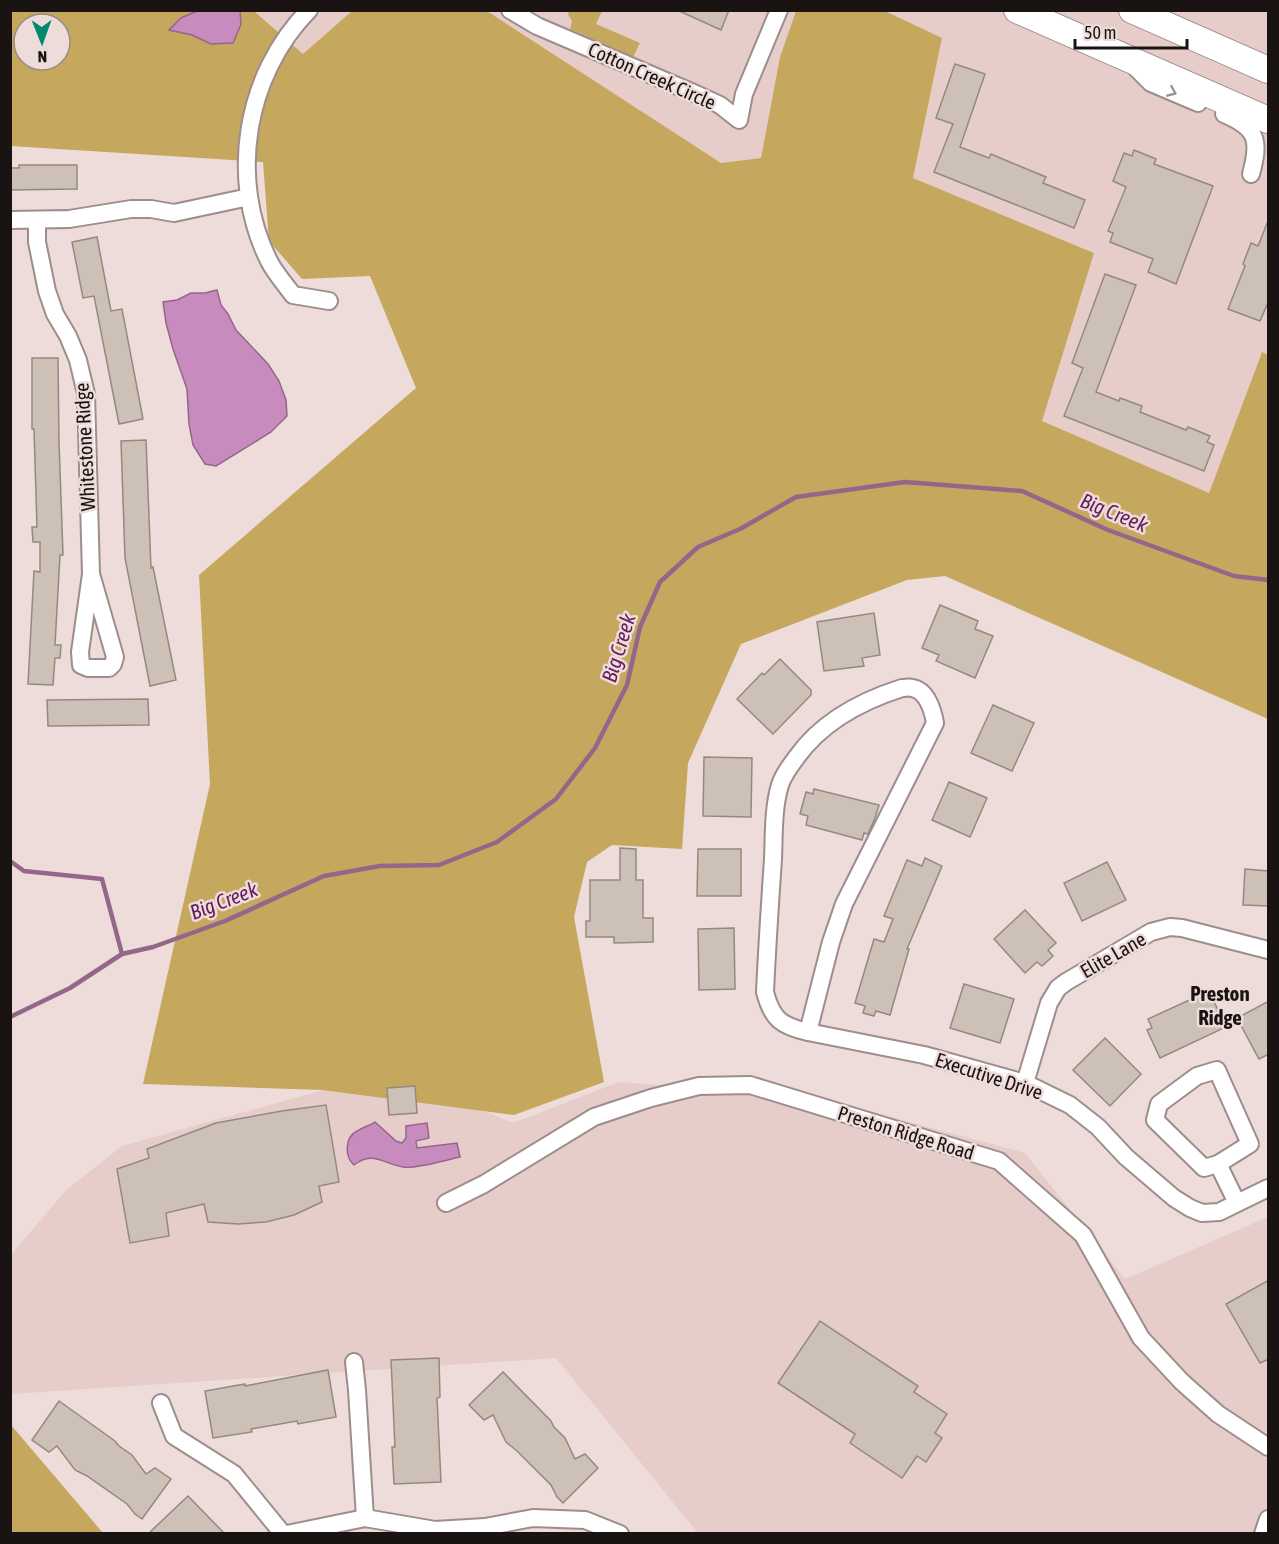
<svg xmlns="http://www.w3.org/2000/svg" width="1279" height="1544" viewBox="0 0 1279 1544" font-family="'Asap Condensed',sans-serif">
	<rect width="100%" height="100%" fill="#eddcd9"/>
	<g fill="#e6cdc9">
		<polygon points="254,11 352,11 303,54"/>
		<polygon points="487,11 796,11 780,57 761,158 720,163"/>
		<polygon points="885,11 1268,11 1268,355 1261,353 1209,493 1042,421 1094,253 913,178 942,38"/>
		<polygon points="363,1079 415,1082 513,1123 619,1082 816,1097 1025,1153 1125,1279 1268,1217 1268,1533 704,1534 697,1532 556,1358 11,1394 10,1256 66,1190 122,1146"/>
	</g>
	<g fill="#c5a75d" fill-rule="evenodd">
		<path d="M10 11H254L303 54 352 11H487L721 163 761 158 780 57 796 11H885L942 38 913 178 1094 253 1042 421 1209 493 1262 352 1268 355V719L945 576 907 580 741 644 688 763 682 849 612 845 587 862 574 917 604 1082 514 1115 322 1090 143 1084 210 784 199 575 416 388 370 276 302 279 269 241 263 162 11 146ZM24 24H60V60H24Z"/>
		<polygon points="569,11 602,11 596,24 640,43 633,57 570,29 572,21 568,14"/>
		<polygon points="10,1425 11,1425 103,1533 11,1533"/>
	</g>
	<g fill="#c88bbe" stroke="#94678a" stroke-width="1.5">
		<polygon points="197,11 240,11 241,24 233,43 211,44 192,35 169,30 181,18"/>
		<polygon points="217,290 221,305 228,314 236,330 268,364 279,381 286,400 287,416 271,432 216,466 205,464 193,445 189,424 187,389 173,349 166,323 163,302 177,300 191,293 205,293"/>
		<path d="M375 1122 396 1141 402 1143 406 1138V1126L427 1123 429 1138 416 1141 417 1148 457 1143 460 1157C445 1160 418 1169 403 1167 384 1164 372 1150 354 1165 344 1156 345 1137 357 1131 363 1127 369 1126 375 1122Z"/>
	</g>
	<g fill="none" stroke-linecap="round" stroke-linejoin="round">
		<g stroke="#94678a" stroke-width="4.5">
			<polyline points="10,861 24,871 102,879 122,954"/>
			<polyline points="10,1017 70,988 122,954 153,947 225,921 324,876 380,866 439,865 497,842 556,799 595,748 627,685 640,627 660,582 698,547 740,529 796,497 905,482 1022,491 1108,530 1234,576 1268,580"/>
		</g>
	</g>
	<g fill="#ccc0b7" stroke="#948980" stroke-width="1.5">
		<polygon points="677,10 729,10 721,30"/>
		<polygon points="955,64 985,74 960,147 989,158 991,154 1012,163 1046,177 1043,183 1085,200 1074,228 934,172 953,124 936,118"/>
		<polygon points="1134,150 1156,159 1154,164 1213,186 1176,284 1148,272 1153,259 1110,242 1113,233 1108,231 1126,187 1113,181 1124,153 1132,156"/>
		<polygon points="19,165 77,165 77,189 10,190 10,168 19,168"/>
		<polygon points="1268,221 1269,300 1260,321 1228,309 1245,266 1243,264 1251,243 1258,246"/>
		<polygon points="97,237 111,311 122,309 143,419 119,424 94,296 83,298 72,242"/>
		<polygon points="1105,274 1136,285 1096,392 1119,401 1120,398 1142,406 1140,412 1186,430 1188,427 1210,436 1207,442 1214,445 1204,471 1064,416 1083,368 1072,363"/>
		<polygon points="32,358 58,358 59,442 63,555 60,555 55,645 61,645 60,658 55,658 53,685 28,684 34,571 40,572 40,542 33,542 32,527 37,527 34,429 32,429"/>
		<polygon points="146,440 151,568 153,567 176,680 150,686 125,558 121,441"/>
		<polygon points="940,605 978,621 975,629 993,636 975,678 936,661 939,655 922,648"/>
		<polygon points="874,613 880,655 862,658 864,666 824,671 817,622"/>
		<polygon points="780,659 811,690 811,695 773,734 737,699 762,673 764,675"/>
		<polygon points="148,699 149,725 48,726 47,700"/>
		<polygon points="993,705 1034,723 1012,771 971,753"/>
		<polygon points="704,757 752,758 751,817 703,816"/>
		<polygon points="949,782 987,798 970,837 932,820"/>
		<polygon points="814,789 879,805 875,818 868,834 864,833 862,840 806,825 808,816 800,814 806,792 813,794"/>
		<polygon points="620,848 636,849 636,880 643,880 643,918 653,918 653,942 614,943 614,937 586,937 586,921 590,921 590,880 620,880"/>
		<polygon points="698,849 741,849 741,896 697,896"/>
		<polygon points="925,858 942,866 907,949 909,949 890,1015 876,1011 874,1016 863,1013 865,1006 855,1003 874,939 884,942 893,919 884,916 907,860 922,866"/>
		<polygon points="1107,862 1126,900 1082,921 1064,883"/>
		<polygon points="1245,869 1269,871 1269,906 1243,905"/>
		<polygon points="1025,910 1056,943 1048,950 1053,956 1042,966 1037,962 1025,973 994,939"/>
		<polygon points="734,928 735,989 699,990 698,929"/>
		<polygon points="964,984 1014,999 1000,1043 950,1028"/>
		<polygon points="1209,991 1226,1027 1160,1058 1147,1030 1152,1028 1148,1019"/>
		<polygon points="1269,1001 1269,1054 1259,1059 1237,1018"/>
		<polygon points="1105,1038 1141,1074 1110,1106 1073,1070"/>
		<polygon points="415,1086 417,1113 389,1115 387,1088"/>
		<polygon points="326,1105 339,1182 319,1186 322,1202 294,1215 266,1222 238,1224 208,1222 204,1204 166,1213 169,1236 130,1243 117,1169 149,1158 147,1149 216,1123 282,1111"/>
		<polygon points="1269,1280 1269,1359 1260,1363 1226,1304"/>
		<polygon points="820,1321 918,1386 914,1392 947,1414 935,1433 942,1438 926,1462 917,1456 902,1478 850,1443 855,1434 778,1383"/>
		<polygon points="439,1358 440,1397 437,1398 441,1482 394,1484 392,1447 395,1447 391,1360"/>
		<polygon points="328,1370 336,1417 298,1424 297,1421 251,1429 252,1432 213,1438 205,1391 245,1384 245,1386"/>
		<polygon points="503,1372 551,1421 554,1427 565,1438 575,1459 585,1454 598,1468 563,1503 557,1497 551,1485 517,1451 506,1442 493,1415 484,1420 469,1405"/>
		<polygon points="59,1401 115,1441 119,1446 132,1455 146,1474 155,1468 171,1479 142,1519 135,1514 127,1504 87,1476 75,1470 57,1446 49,1452 32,1440"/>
		<polygon points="188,1496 224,1533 149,1533"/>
	</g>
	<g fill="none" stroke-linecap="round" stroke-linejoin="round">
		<defs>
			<g id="minor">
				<path d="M309 10C245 75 228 179 269 261 275 273 285 284 293 295L329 301"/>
				<polyline points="510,10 537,26 696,94 720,105 739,120 744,94 779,10"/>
				<polyline points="1135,67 1151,83 1198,103"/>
				<path d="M1224 114C1258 128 1260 141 1251 174"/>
				<polyline points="10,220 69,219 131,209 151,209 174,213 249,197"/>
				<polyline points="37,220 37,242 47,291 55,314 68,336 78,360 86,394 91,574 80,652 81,665 88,668 109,668 113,664 115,657 91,574"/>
				<path d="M902 688C906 688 909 687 912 688 927 690 933 711 935 723L844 904 831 942 808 1032C781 1026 772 1019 765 992 767 948 770 903 773 859 774 835 773 808 780 785 783 775 790 766 796 758 822 721 861 701 902 688Z"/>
				<polyline points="808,1032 924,1055 1025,1083 1070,1105 1098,1127 1126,1157 1174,1198 1190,1208 1202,1213 1219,1212 1268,1188"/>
				<polygon points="1217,1070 1250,1144 1218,1164 1204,1168 1155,1120 1159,1104 1197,1076"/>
				<polyline points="1025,1083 1049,1003 1058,988 1066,982 1151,932 1170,927 1182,928 1268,950"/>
				<polyline points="1218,1164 1237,1203"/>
				<polyline points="446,1203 484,1184 594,1117 651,1098 699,1086 750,1085 999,1161 1083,1235 1141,1338 1182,1382 1218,1414 1268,1447"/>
				<polyline points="354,1362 357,1390 365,1518"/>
				<polyline points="161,1403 174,1436 234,1474 283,1534"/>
				<polyline points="287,1534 365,1518 435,1530 485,1527 533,1518 585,1520 620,1534"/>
				<polyline points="1263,1534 1268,1519"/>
			</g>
			<g id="highway">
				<polyline points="1017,10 1268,120"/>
				<polyline points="1132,10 1268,70"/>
			</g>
		</defs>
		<use href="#minor" stroke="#9d8d8b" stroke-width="20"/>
		<use href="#highway" stroke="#9d8d8b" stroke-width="28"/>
		<use href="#minor" stroke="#fff" stroke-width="16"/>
		<use href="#highway" stroke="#fff" stroke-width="26"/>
	</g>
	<defs><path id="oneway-chevron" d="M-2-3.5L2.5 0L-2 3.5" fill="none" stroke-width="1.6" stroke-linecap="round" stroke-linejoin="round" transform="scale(1.5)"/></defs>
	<use stroke="#989594" href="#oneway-chevron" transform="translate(1172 92) rotate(23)"/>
	<g text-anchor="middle" stroke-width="5" stroke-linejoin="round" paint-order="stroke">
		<g font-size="20" fill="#191312" stroke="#eddcd9">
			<text transform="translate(652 76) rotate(24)" y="7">Cotton Creek Circle</text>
			<text transform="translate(85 447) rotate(-93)" y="7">Whitestone Ridge</text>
			<text transform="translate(1113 955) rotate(-30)" y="7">Elite Lane</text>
			<text transform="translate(989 1076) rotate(18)" y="7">Executive Drive</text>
			<text transform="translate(906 1133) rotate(17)" y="7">Preston Ridge Road</text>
		</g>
		<g font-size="21" font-style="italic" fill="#651d5d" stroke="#eddcd9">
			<text transform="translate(1114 513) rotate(22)" y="7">Big Creek</text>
			<text transform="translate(619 648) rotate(-73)" y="7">Big Creek</text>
			<text transform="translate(224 901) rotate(-21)" y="7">Big Creek</text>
		</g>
		<g font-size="21" font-weight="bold" fill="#191312" stroke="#eddcd9">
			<text x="1220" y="1001">Preston<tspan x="1220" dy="24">Ridge</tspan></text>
		</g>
	</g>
	<rect width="1279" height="1544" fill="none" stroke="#191312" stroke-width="24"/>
	<g transform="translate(42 42) rotate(179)"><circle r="28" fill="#eddcd9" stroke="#988c89" stroke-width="1.5"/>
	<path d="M0-4.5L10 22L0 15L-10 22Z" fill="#00896f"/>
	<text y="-9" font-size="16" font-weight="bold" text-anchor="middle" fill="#191312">N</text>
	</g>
	<path d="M1075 39v9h112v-9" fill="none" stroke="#191312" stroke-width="3"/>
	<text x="1084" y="39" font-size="18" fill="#191312" stroke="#eddcd9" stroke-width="4.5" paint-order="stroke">50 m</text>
</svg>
